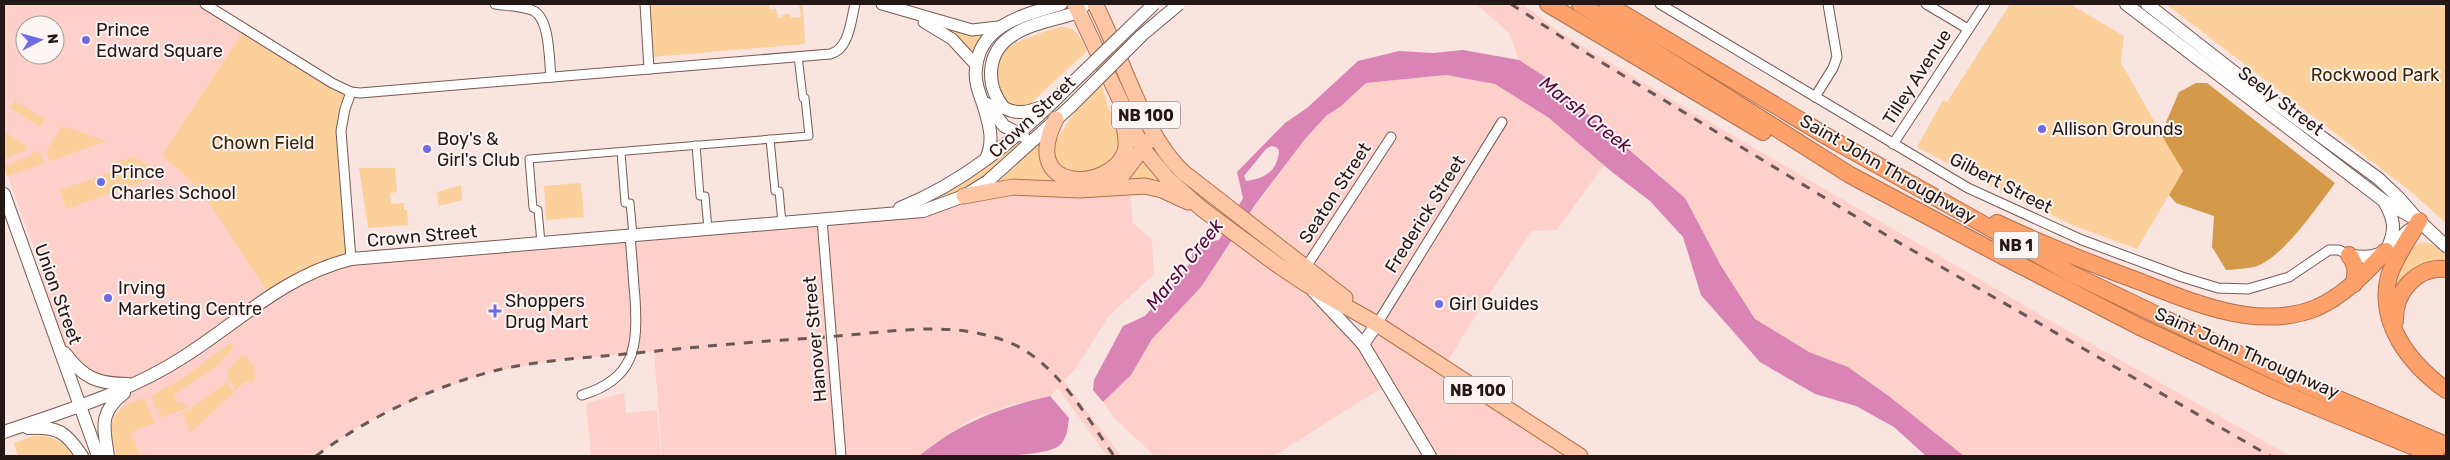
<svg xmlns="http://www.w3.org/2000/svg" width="2450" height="460" viewBox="0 0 2450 460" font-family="Rubik,sans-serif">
	<rect width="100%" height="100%" fill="#fae4e0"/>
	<g fill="#fdd1c9" fill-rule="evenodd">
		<path d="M4 4H205L245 28 162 155 200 189 270 295 333 264 850 218 964 196 1130 187 1133 223 1152 240 1154 274 1109 316 1076 368 1064 381 1121 456H1107L1058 388 1050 396 1010 405 974 418 936 442 919 456H662L654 351 544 362 484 374 431 393 383 414 353 430 316 456H121L111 424 135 384H108L73 365 33 274 42 270 4 166ZM25 25H55V55H25Z"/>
		<polygon points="1476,4 1522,4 1561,33 1689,110 2058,325 2290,456 1964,456 1890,397 1848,367 1809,352 1755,319 1661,176 1544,76 1519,60 1509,33"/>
		<polygon points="1446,75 1495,84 1549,118 1604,165 1557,230 1532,231 1484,302 1444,367 1580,456 1430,456 1386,385 1274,456 1155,456 1115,419 1103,402 1131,375 1152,339 1226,252 1236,234 1279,266 1363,344 1377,324 1245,221 1305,139 1326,116 1340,107 1366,83"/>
		<polygon points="624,393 626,413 657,410 661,456 591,456 586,403"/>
	</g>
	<g fill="#fbd09b">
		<polygon points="648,4 769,4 769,10 776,9 778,18 782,18 782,15 790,14 791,18 801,17 799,4 803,4 805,44 652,57"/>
		<polygon points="2010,4 2070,4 2124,36 2121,63 2183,171 2137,249 2072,225 1987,184 1917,147 1943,100 1947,102"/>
		<polygon points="2166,4 2446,4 2446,223 2409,190"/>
		<polygon points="915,16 981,34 983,36 972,52"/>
		<path d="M1063 27C1078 28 1081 39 1087 51L1030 104C1000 119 988 71 1006 50 1014 43 1024 39 1033 36 1043 32 1053 28 1063 27Z"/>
		<polygon points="245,28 351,92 342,117 351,259 270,296 200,189 162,155"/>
		<path d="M1102 84C1104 91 1105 99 1108 106 1111 115 1117 122 1119 132 1124 158 1095 177 1070 172 1065 170 1060 166 1056 164L1055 142 1074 113Z"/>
		<polygon points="15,101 45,119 40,127 10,108"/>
		<polygon points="62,126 107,141 50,161 46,152"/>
		<polygon points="4,132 27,146 24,151 4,159"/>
		<path d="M1016 142H1022C994 168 976 184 940 200V197L971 178Z"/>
		<path d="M1039 144C1041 160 1041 174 1058 182L997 183Z"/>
		<polygon points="34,150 41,155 44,163 7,176 4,166 31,156"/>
		<polygon points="133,156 162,175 66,209 60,190 117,170 115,162 131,158"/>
		<polygon points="1142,161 1158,182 1123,181"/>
		<polygon points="359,168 395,168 397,192 390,193 391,204 404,203 404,210 407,210 408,225 368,228"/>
		<polygon points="581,183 584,217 546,220 544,186"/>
		<polygon points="461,185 462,200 439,206 437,192"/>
		<path d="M2424 242 2434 245 2446 255V262L2398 282 2396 281C2400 266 2407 245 2424 242Z"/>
		<polygon points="232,342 233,348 218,365 174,395 177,403 182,402 188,408 159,418 158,414 161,412 159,408 156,409 151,396 180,380"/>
		<polygon points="241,356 245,356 253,365 255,378 251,383 245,381 236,390 228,378 227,371"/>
		<polygon points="227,382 234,392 190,433 183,413 162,421 189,410"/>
		<path d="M144 398 155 423 131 432 140 456H117C106 424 109 408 144 398Z"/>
		<path d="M33 436C50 434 65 441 72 456H18L14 443Z"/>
	</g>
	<path fill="#d49949" d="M2196 83H2207L2335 183C2318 206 2284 256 2257 266 2248 269 2235 269 2226 270L2212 247 2214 216 2176 203 2169 195 2183 171 2161 134 2179 92Z"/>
	<g fill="#d984b4" fill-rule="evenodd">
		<path d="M1463 50 1519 60 1544 76 1685 198 1721 266 1755 319 1809 352 1848 367 1890 397 1964 456H1926L1894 427 1856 406 1815 394 1760 362 1701 295 1683 237 1650 201 1612 172 1549 118 1495 84 1446 75 1366 83 1340 107 1326 116 1305 139 1255 205 1201 287 1152 339 1131 375 1103 402 1093 390 1094 380 1123 326 1145 316 1191 262 1194 244 1219 240 1243 198 1237 172 1285 123 1307 108 1358 61 1399 51 1433 53ZM1271 146 1276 147 1279 150C1278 170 1266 179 1246 181L1244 176 1266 149Z"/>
		<path d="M1050 396 1069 418C1067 430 1068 437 1059 446 1039 460 948 456 919 456 960 422 999 408 1050 396Z"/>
	</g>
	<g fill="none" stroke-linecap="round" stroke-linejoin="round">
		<defs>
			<g id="pedestrian">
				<polyline points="798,56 803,98"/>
				<polyline points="770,139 775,191 779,191 782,223"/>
				<polyline points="696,145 700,196 705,196 708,229"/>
				<polyline points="621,152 625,203 630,203 633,235"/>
				<polyline points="541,243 538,210 533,208 529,159 809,136 805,98"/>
			</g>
			<g id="minor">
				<path d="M205 4 332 83 351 92 360 93 830 54C849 50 851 20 855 4"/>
				<path d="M495 4C508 6 523 6 534 11 550 20 549 60 551 77"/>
				<polyline points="645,4 649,69"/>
				<polyline points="1660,4 1968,188 2082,240 2182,277 2218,288 2248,289 2289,277 2329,250 2339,250 2349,255"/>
				<polyline points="1926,4 1968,29"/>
				<polyline points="1815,97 1833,68 1837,57 1828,4"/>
				<polyline points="1893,144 1985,4"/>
				<polyline points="822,219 841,456"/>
				<polyline points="351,259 341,131 345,109 351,92"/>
				<polyline points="1306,267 1391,137"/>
				<polyline points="1377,324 1502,122"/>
				<path d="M582 395C635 379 638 347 635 298 633 277 632 256 630 236"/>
			</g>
			<g id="tertiary">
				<polyline points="882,4 972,30 998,27"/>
				<polyline points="924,22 952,39 976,65"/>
			</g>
			<g id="secondary">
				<polyline points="2126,4 2384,201 2410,216"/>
				<polyline points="2147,4 2248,83 2379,179 2399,198 2419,221 2446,246"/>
				<polyline points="987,104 1004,126 1023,136"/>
				<path d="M1042 107C1028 112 1018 115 1004 108 985 85 986 52 1013 35 1031 23 1058 19 1079 12L1085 4"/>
				<path d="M986 159C994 142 990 127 985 110 981 97 974 83 976 69 979 24 1025 15 1061 4"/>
				<polyline points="4,194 98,456"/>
				<path d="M2385 203C2394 219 2396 229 2388 247"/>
				<path d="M900 208C963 183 1016 139 1064 91"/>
				<path d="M2349 255C2380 262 2388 249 2409 230"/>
				<polyline points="1314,292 1363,344 1430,456"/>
				<polyline points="1363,344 1377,324"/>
				<path d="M65 353C83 378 98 384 128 384"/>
				<path d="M28 428C58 426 66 432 82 456"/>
				<path d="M4 432C65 411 130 392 185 356 241 320 284 276 351 259L923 211 964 196 988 181 1071 106"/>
				<path d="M108 456C104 428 98 413 124 393"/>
			</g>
			<g id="primary">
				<polyline points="1075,4 1143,149 1167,178 1202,209 1279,266 1306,284 1377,324 1580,456"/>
				<path d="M1095 4C1122 55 1142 134 1184 173L1345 298"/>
				<path d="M1056 119C1018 194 1110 192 1125 152 1128 142 1125 131 1123 121"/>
				<polyline points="1101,187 1124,173 1148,141"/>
				<polyline points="964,196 1013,187 1079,190 1145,186 1162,190 1188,202"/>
			</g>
			<g id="motorway">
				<polyline points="1548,4 1763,132"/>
				<polyline points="1580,4 1850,175 2010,260 2140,327 2273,389 2436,456"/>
				<polyline points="1607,4 1833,140 2072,274 2280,374 2446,445"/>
				<path d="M2419 221C2409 238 2395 257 2389 276 2377 323 2410 364 2446 390"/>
				<path d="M1997 223C2044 245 2092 264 2141 282 2174 295 2210 310 2245 315 2268 318 2294 317 2316 308 2345 295 2365 273 2386 251"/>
				<path d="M2349 255C2357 265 2356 272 2354 284"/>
				<path d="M2395 321C2394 292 2417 266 2446 269"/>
			</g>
		</defs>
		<use href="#pedestrian" stroke="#785a55" stroke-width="9"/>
		<use href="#minor" stroke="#785a55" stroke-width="11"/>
		<use href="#tertiary" stroke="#785a55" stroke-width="13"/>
		<use href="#secondary" stroke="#785a55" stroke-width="14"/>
		<use href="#primary" stroke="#b1704c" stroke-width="17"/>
		<use href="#motorway" stroke="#b1704c" stroke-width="18"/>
		<use href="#pedestrian" stroke="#fff" stroke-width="7"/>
		<use href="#minor" stroke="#fff" stroke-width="9"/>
		<use href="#tertiary" stroke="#fff" stroke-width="11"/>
		<use href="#secondary" stroke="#fff" stroke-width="12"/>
		<use href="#primary" stroke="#fec6a5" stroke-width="15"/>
		<use href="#motorway" stroke="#fda069" stroke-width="16"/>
		<g stroke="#685956" stroke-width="3" stroke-dasharray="9 9" stroke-linecap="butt">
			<polyline points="1511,4 1583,51 1891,238 2270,456"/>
			<path d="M316 456C368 417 438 384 502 369 539 361 578 358 615 355 666 350 717 345 768 341 799 339 830 337 860 334 910 329 960 323 1008 342 1055 360 1086 416 1114 456"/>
		</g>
		<defs>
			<g id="secondary-bridge">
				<polyline points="1064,91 1154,4"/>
				<polyline points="1071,106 1142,35 1179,4"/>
			</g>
		</defs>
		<use href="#secondary-bridge" stroke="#785a55" stroke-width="14" stroke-linecap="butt"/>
		<use href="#secondary-bridge" stroke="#fff" stroke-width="12"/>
	</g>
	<g fill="#6e6be5" stroke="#fdf5f4" stroke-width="2">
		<circle cx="86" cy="40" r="5"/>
		<circle cx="2042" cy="129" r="5"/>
		<circle cx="427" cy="149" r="5"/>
		<circle cx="101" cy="182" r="5"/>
		<circle cx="108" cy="298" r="5"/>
		<circle cx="1439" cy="304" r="5"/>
		<path d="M492.5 303.5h5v5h5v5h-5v5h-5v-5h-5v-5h5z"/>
	</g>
	<g text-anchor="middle" stroke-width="4" stroke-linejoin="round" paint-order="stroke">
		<g fill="#fdf5f4" stroke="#655a59" stroke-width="1">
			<rect x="1112" y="101.5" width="68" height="27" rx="4"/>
			<rect x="1993.5" y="231.5" width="45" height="27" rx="4"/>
			<rect x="1444" y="376.5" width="68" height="27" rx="4"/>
		</g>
		<g font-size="16" font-weight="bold" fill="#241816">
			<text x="1146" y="121">NB 100</text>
			<text x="2016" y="251">NB 1</text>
			<text x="1478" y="396">NB 100</text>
		</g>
		<g font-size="18" fill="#241816" stroke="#fdf5f4" text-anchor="start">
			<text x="96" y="36">Prince<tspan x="96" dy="21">Edward Square</tspan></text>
			<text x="2052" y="135">Allison Grounds</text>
			<text x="437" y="145">Boy's &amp;<tspan x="437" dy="21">Girl's Club</tspan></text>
			<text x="111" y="178">Prince<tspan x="111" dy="21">Charles School</tspan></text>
			<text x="118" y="294">Irving<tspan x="118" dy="21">Marketing Centre</tspan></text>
			<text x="505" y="307">Shoppers<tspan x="505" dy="21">Drug Mart</tspan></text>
			<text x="1449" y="310">Girl Guides</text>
		</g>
		<g font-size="18" fill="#3d2602" stroke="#fdf5f4">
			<text x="2375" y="81">Rockwood Park</text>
			<text x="263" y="149">Chown Field</text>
		</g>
		<g font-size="18" fill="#241816" stroke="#fdf5f4">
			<text transform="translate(1917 77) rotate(-57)" y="6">Tilley Avenue</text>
			<text transform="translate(2281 101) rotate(37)" y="6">Seely Street</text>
			<text transform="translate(1032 117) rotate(-43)" y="6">Crown Street</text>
			<text transform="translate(1888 169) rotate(30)" y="6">Saint John Throughway</text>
			<text transform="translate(2001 183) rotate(27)" y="6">Gilbert Street</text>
			<text transform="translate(1335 193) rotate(-57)" y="6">Seaton Street</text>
			<text transform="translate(1425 214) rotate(-58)" y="6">Frederick Street</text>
			<text transform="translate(422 236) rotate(-5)" y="6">Crown Street</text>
			<text transform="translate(58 294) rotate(70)" y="6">Union Street</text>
			<text transform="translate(815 339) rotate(-95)" y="6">Hanover Street</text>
			<text transform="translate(2247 353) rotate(24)" y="6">Saint John Throughway</text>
		</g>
		<g font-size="19" font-style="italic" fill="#55073c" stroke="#fdf5f4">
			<text transform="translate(1586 114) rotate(38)" y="7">Marsh Creek</text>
			<text transform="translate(1184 264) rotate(-51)" y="7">Marsh Creek</text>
		</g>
	</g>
	<rect width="2450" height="460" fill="none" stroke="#241816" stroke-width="10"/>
	<g transform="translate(40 40) rotate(84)"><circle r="24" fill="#fdf5f4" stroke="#a69d9b"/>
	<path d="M0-4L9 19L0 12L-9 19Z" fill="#6e6be5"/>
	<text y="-8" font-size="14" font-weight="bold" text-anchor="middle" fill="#241816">N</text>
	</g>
</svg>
